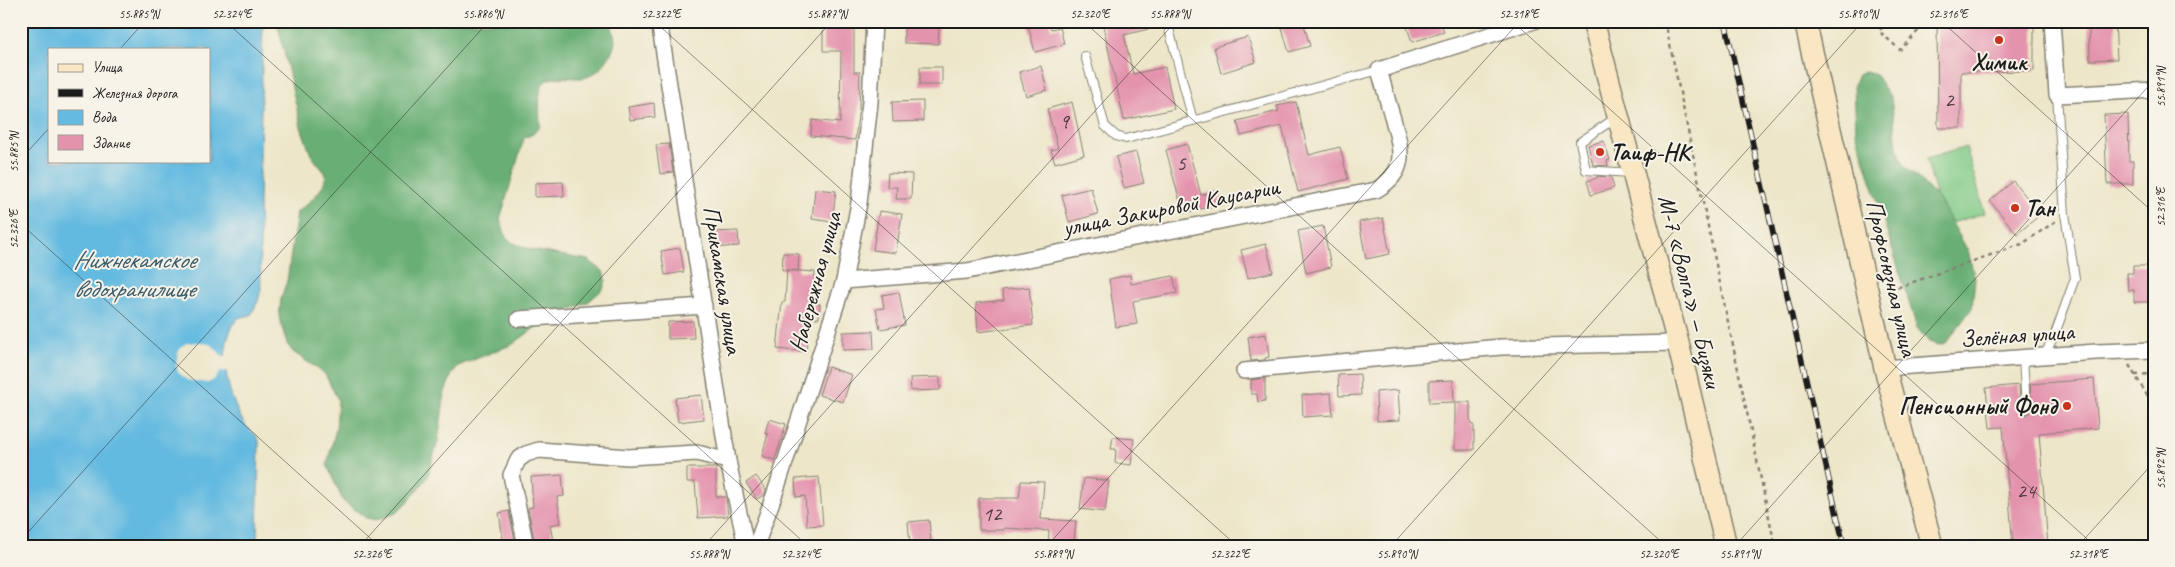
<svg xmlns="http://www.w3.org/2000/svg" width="2175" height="567" viewBox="0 0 2175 567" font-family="Caveat,sans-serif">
	<rect width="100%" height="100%" fill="#f7f3e8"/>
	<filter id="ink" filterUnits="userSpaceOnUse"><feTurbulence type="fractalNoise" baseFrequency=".02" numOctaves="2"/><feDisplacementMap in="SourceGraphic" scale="10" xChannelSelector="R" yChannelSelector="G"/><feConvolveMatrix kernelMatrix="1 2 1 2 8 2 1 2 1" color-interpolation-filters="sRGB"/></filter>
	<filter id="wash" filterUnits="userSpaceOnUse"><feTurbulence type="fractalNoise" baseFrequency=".0096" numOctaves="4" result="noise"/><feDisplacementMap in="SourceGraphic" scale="20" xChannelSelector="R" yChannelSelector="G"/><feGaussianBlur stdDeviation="1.12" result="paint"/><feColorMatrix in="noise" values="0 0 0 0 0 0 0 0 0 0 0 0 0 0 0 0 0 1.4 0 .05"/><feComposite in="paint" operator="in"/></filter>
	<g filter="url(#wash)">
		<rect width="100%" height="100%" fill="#ede6c9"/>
		<polygon fill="#82cb88" stroke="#4f7452" points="1966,147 1985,213 1945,225 1926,159"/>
		<g fill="#69af74" stroke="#426648">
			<path d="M277 21 611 23C612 28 615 36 615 42 613 55 600 73 587 77 574 81 547 70 541 88 538 97 540 118 540 127L533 134 524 138 500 219 506 237 513 243 532 250 588 260 603 271 606 280 603 289 588 302 544 321 513 344 458 366 452 374 445 392 438 441 427 478 409 501 394 514 376 520 366 518 343 501 327 465 336 429 338 400 325 374 293 352 287 344 279 317 281 298 287 281 297 212C311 200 324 192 326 174L311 155 301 127Z"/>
			<polygon points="1866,71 1875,74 1891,98 1897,147 1904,165 1938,198 1968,251 1975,279 1972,308 1947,342 1939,345 1929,342 1917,328 1856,132 1854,84 1858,75"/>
		</g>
		<path fill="#64bae0" stroke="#406b7e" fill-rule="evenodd" d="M21 21H263L259 202 261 289 258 301 251 315 238 318C215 345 227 396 244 423 248 430 256 433 259 441L257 546H21ZM49 49H209V161H49Z"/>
		<polygon fill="#ede6c9" points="200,342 212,345 222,356 227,356 227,371 220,372 214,380 208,383 187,380 178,372 176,365 178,353 182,346 187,343"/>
		<g id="blocks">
			<g fill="#e493ad">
				<polygon points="854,21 854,72 860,72 859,108 855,140 811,136 812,120 840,123 841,51 823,51 823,22"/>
				<polygon points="1027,21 1049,21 1051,29 1060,27 1064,44 1035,52"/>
				<polygon points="1102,21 1160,21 1161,26 1124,35 1133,74 1165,67 1174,109 1124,120"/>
				<polygon points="1280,21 1303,21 1310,46 1289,52"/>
				<polygon points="1405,21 1440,21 1444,32 1412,42"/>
				<polygon points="1937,21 2034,21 2034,71 1961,72 1961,128 1938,128"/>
				<polygon points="2089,21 2115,21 2117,59 2090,60"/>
				<polygon points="904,25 939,27 938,44 904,43"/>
				<polygon points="1248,37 1256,62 1221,73 1214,47"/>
				<polygon points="1041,66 1047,90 1026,96 1019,72"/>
				<rect x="920" y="67" width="22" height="18"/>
				<polygon points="923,101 923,121 893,122 892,102"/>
				<polygon points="1072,102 1084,155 1055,163 1051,150 1058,148 1047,109"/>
				<polygon points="1296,102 1309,155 1340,147 1348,179 1298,192 1282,126 1241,136 1237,121 1279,111 1277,106"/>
				<polygon points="654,103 655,117 630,120 628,107"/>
				<polygon points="2128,114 2129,161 2133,161 2133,184 2107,184 2104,115"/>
				<polygon points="1604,141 1610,160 1607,161 1608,166 1593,165 1588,145"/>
				<polygon points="669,144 673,172 660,174 656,145"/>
				<polygon points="1187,144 1201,195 1218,191 1222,204 1183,213 1166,150"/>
				<polygon points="1136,152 1144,183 1124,188 1116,157"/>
				<polygon points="888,173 912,174 911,199 896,199 897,187 887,187"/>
				<polygon points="1597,176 1611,177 1614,188 1591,195 1587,181 1597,178"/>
				<polygon points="2013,181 2041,214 2017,234 1990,201"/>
				<polygon points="563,182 564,196 535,197 535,183"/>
				<polygon points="1091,188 1098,214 1069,222 1062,195"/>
				<polygon points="815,189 836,191 832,222 812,219"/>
				<polygon points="879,211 902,214 896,253 873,250"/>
				<polygon points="1383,218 1390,254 1366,259 1359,222"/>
				<polygon points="1323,226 1331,267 1306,273 1298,231"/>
				<polygon points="738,231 739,246 712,248 711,232"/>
				<polygon points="1266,244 1273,272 1248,278 1241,250"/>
				<polygon points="680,248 684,272 665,275 661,251"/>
				<polygon points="783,253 799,254 798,271 782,270"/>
				<polygon points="2133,266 2150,266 2151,302 2134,302 2134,290 2128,290 2127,273 2133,273"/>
				<polygon points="787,270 815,272 813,304 820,304 819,318 809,318 806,352 777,349 782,302 785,302"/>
				<polygon points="1130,275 1131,284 1173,276 1177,293 1133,301 1137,324 1116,327 1109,279"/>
				<polygon points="1029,287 1033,325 978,332 976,303 1004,300 1002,290"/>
				<polygon points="899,292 905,325 880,329 876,309 884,308 882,295"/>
				<polygon points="693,321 694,338 668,339 668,322"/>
				<polygon points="873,331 874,349 843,350 843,332"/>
				<polygon points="1266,334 1269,357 1265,358 1265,360 1251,361 1248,337"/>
				<polygon points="828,367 852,375 843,402 819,395"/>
				<polygon points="1360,374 1361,395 1339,396 1338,375"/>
				<polygon points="940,377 940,390 911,391 910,378"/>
				<polygon points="1265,378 1265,401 1258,402 1257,394 1251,394 1251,380"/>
				<polygon points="2094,379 2098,428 2039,433 2048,546 2013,546 2003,427 1990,428 1986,388 2019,385 2020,410 2023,414 2027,415 2032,409 2030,384"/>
				<polygon points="1453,380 1454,402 1429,403 1429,381"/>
				<polygon points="1398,390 1400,420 1377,421 1376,392"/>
				<polygon points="1331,393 1333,415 1303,417 1302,395"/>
				<polygon points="701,395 704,419 678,422 675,398"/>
				<polygon points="1455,402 1470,402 1470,419 1474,427 1474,450 1455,450"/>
				<polygon points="769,419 786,424 775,460 762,456 768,434 765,433"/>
				<polygon points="1113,437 1134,439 1131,465 1115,463 1116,449 1111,449"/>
				<polygon points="687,468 716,468 716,497 726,497 728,516 698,518 695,482 687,482"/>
				<polygon points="562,475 564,496 557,497 561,523 550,525 554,546 535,546 528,508 533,507 531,477"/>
				<polygon points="756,476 766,490 765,494 757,499 746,483"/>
				<polygon points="819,477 823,525 807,526 805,496 796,497 795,479"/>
				<polygon points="1084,478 1109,481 1105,512 1080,509"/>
				<polygon points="1021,481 1044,482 1041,519 1076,521 1074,542 1061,541 1061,546 1048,546 1049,531 1004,528 1004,530 979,530 979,498 1019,498"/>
				<polygon points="509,511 516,546 504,546 499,513"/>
				<polygon points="929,520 931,542 910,544 908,522"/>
			</g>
		</g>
	</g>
	<g filter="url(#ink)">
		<use href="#blocks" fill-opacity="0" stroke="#848172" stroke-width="1"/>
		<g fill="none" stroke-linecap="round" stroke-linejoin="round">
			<defs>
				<g id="service">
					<polyline points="1167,21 1193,121"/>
					<polyline points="1085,56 1105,126 1116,136 1126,139 1379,70"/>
					<polyline points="1617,117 1580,142 1586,170 1631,173"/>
					<polyline points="2044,356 2055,334 2075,278 2065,214 2057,95"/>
					<polyline points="2023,357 2026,409"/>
				</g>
				<g id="minor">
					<polyline points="659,21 728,461 746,546"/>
					<polyline points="2052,21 2057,95 2154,90"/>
					<path d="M844 281 967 271 1376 190C1409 171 1401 149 1393 119 1388 103 1384 87 1379 70L1534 21"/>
					<polyline points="519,319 704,306"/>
					<polyline points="1885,368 2096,352 2154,350"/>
					<polyline points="1244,371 1501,347 1678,343"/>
					<polyline points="526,546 511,475 518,460 526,454 539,450 628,457 697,453 728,461"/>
					<polyline points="756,546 777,487 844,281 859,203 870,102 874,21"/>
				</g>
				<g id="secondary">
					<polyline points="1593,21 1678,343 1726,546"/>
					<polyline points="1805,21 1885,368 1932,546"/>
				</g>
			</defs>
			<use href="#service" stroke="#848172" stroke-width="10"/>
			<use href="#minor" stroke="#848172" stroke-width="18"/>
			<use href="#secondary" stroke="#848172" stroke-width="24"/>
			<g stroke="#848172" stroke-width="2.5" stroke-dasharray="4 4" stroke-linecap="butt">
				<polyline points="1665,21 1775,546"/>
				<polyline points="1888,21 1879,31 1900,50 1918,31 1907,21"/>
				<polyline points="1888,276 1896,288 2022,244 2056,221"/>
				<polyline points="2129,365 2154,407"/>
				<polyline points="2135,375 2154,374"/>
			</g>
			<use href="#service" stroke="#fff" stroke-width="8"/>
			<use href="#minor" stroke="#fff" stroke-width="15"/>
			<use href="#secondary" stroke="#f9e7c3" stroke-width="21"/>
			<defs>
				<polyline id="rail" points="1725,21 1844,546"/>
			</defs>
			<use href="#rail" stroke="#1c1c1c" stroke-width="5.5"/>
			<use href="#rail" stroke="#f7f3e8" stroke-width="4" stroke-dasharray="11" stroke-linecap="butt"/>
		</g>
	</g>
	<path fill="none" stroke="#1c1c1c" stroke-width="1" stroke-opacity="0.45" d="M225 21 808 546M654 21 1237 546M1083 21 1666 546M1512 21 2095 546M1941 21 2154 213M120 49 145 21M21 159 49 128M21 224 379 546M21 540 489 21M360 546 832 21M704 546 1176 21M1047 546 1520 21M1391 546 1863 21M1735 546 2154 80M2078 546 2154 462"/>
	<g fill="#c8321e" stroke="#f7f3e8" stroke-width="2">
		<circle cx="1999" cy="40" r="5"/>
		<circle cx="1600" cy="152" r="5"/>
		<circle cx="2015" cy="208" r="5"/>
		<circle cx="2067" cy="406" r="5"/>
	</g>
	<g text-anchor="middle" stroke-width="4" stroke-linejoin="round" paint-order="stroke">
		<g font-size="21" fill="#4e3a40">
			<text x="1949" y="107">2</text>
			<text x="1064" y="128">9</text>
			<text x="1181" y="170">5</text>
			<text x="2026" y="498">24</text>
			<text x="992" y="521">12</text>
		</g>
		<g font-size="24" font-weight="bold" fill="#1c1c1c" stroke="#f7f3e8" text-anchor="start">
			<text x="1999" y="70" text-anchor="middle">Химик</text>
			<text x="1610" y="160">Таиф-НК</text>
			<text x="2025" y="216">Тан</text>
			<text x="2057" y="414" text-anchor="end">Пенсионный Фонд</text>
		</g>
		<g font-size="24" fill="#1c1c1c" stroke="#f7f3e8">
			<text transform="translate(1171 207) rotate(-11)" y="8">улица Закировой Каусарии</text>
			<text transform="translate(1892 278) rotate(77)" y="8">Профсоюзная улица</text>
			<text transform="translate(723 280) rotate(81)" y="8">Прикамская улица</text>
			<text transform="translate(815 282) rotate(-75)" y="8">Набережная улица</text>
			<text transform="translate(1690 291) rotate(76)" y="8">М-7 «Волга» — Бизяки</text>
			<text transform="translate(2017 335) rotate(-4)" y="8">Зелёная улица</text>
		</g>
		<g font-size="25" font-style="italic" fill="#395b6a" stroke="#f7f3e8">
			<text x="134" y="268">Нижнекамское<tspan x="134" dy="29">водохранилище</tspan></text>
		</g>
	</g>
	<rect width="2175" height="567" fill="none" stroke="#f7f3e8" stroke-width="55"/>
	<rect x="48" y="48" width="162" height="115" fill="#f7f3e8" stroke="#9f9d96"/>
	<rect x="58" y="64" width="25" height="8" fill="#f9e7c3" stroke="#9f9d96"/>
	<text x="92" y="72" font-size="15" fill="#1c1c1c">Улица</text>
	<rect x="58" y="89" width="25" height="8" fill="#1c1c1c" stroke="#9f9d96"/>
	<text x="92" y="98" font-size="15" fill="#1c1c1c">Железная дорога</text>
	<rect x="58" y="110" width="25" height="15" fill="#64bae0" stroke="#9f9d96"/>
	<text x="92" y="122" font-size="15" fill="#1c1c1c">Вода</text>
	<rect x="58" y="135" width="25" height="15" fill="#e493ad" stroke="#9f9d96"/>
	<text x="92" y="148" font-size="15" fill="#1c1c1c">Здание</text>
	<rect x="28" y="28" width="2120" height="512" fill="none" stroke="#1c1c1c" stroke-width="2"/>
	<g font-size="12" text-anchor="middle" fill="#1c1c1c">
		<text x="139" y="18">55.885°N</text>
		<text x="232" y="18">52.324°E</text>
		<text x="483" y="18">55.886°N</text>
		<text x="661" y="18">52.322°E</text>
		<text x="827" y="18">55.887°N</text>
		<text x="1090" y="18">52.320°E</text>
		<text x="1170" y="18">55.888°N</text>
		<text x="1519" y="18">52.318°E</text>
		<text x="1858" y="18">55.890°N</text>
		<text x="1948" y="18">52.316°E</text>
		<text transform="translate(2161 87) rotate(-90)" y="4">55.891°N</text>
		<text transform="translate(14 152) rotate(-90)" y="4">55.885°N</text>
		<text transform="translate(2161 207) rotate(-90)" y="4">52.316°E</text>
		<text transform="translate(14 229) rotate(-90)" y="4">52.326°E</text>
		<text transform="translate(2161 469) rotate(-90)" y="4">55.892°N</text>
		<text x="372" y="558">52.326°E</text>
		<text x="709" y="558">55.888°N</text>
		<text x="801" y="558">52.324°E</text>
		<text x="1053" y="558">55.889°N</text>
		<text x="1230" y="558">52.322°E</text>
		<text x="1397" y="558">55.890°N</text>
		<text x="1659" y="558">52.320°E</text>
		<text x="1740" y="558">55.891°N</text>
		<text x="2088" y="558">52.318°E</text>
	</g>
</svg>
